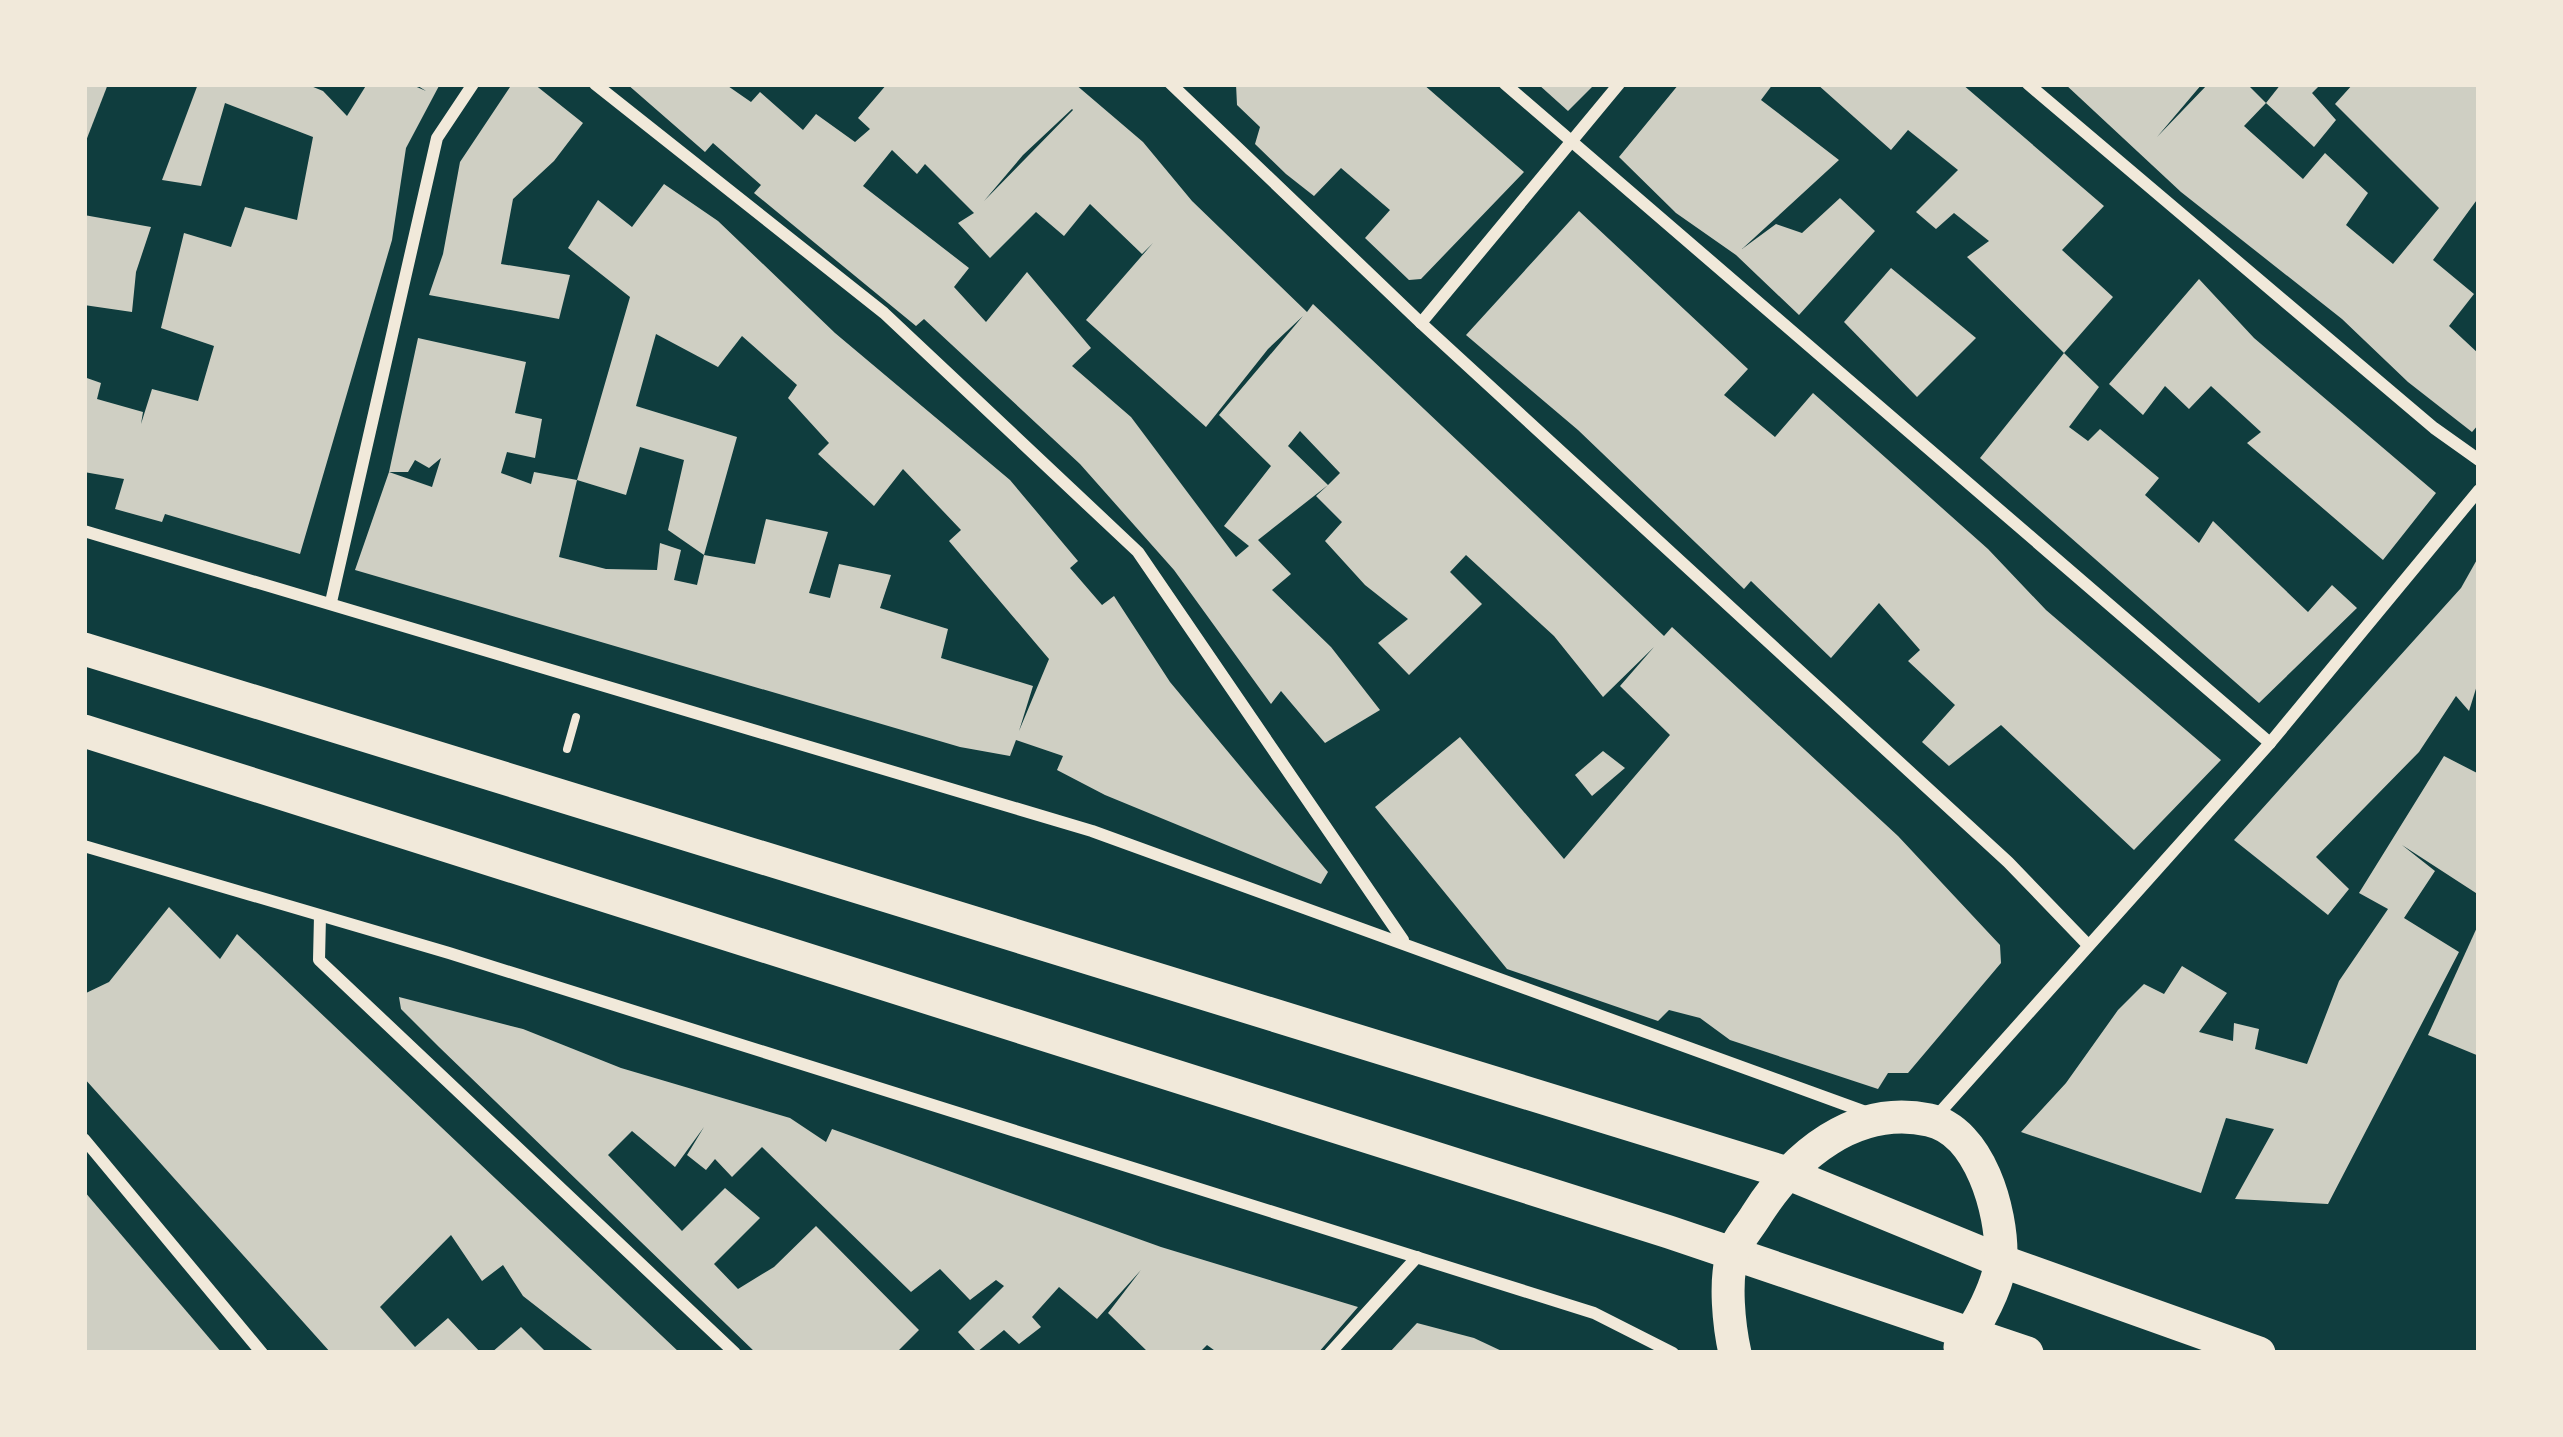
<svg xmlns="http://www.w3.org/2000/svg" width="2563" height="1437" viewBox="0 0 2563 1437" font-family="'Sofia Sans Condensed',sans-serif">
	<rect width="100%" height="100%" fill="#0f3d3e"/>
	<g fill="#cfcfc3" fill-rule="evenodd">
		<polygon points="84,84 108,84 84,146"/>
		<polygon points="198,84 306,84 323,91 347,116 367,84 410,84 426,91 415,84 440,84 406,148 392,240 300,554 165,514 162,522 115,509 124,479 84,472 84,377 101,383 97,399 143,412 141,424 152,389 198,401 214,346 161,328 184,233 231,247 245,207 297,220 313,137 225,103 201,186 162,180"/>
		<polygon points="512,84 534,84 583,123 554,161 513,199 501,264 570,275 559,319 429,295 443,254 460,162"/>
		<path d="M627 84H725L751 102 760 92 803 130 816 114 855 142 870 129 858 118 887 84H1075L1143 142 1192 201 1307 312 1313 304 1664 636 1672 627 1898 836 2000 945 2001 963 1908 1073H1888L1878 1089 1730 1040 1700 1018 1669 1010 1658 1021 1507 969 1375 807 1460 737 1564 859 1670 735 1620 686 1654 647 1603 697 1554 636 1466 555 1450 572 1482 604 1409 675 1378 643 1408 619 1365 585 1325 541 1342 522 1316 496 1328 485 1258 540 1291 574 1272 590 1331 647 1380 710 1325 743 1281 691 1271 704 1174 570 1080 464 924 319 916 326 754 193 761 185 713 143 705 152ZM1072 109 1073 110 984 201 1023 155ZM892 150 917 174 925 164 974 213 958 223 990 258 1036 212 1064 236 1090 204 1142 254 1153 243 1086 320 1206 427 1268 349 1303 316 1219 415 1271 466 1224 526 1249 546 1236 557 1131 417 1072 366 1091 348 1027 272 986 322 954 287 969 268 863 186ZM1300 431 1340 473 1328 485 1288 446Z"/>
		<polygon points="1236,84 1423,84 1524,172 1421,279 1409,280 1365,238 1390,210 1341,168 1314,196 1286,174 1255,144 1260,127 1237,105"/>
		<polygon points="1538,84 1595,84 1568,111"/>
		<polygon points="1679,84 1773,84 1761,100 1839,160 1742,249 1776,224 1802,233 1840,198 1875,231 1799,315 1736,255 1676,213 1619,157"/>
		<polygon points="1817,84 1962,84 2104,206 2062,250 2113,297 2064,353 1967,257 1989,241 1954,213 1936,229 1916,212 1958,170 1908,130 1891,150"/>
		<polygon points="2065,84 2202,84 2157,137 2208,84 2247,84 2266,103 2244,126 2303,179 2325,153 2368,193 2346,225 2393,264 2439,208 2335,104 2353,84 2479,84 2479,197 2433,260 2474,294 2449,326 2479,354 2479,424 2472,432 2408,382 2342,319 2181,192"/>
		<polygon points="2281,84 2321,84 2312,93 2336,120 2314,147 2266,103"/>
		<polygon points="664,184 718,221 835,333 1010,480 1078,561 1070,568 1102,605 1114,596 1170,682 1328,872 1321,884 1105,795 1057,770 1063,756 1016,740 1010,756 960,747 355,570 389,472 432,487 441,458 429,468 415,460 408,472 389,472 418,338 526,362 515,413 542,419 535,458 507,452 501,473 531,484 534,472 577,480 559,557 606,569 657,570 660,543 681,550 674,580 697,585 704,555 755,564 766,519 828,532 809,593 830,598 839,564 891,575 880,608 948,629 941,658 1033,686 1019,731 1049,659 949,541 961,530 903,469 874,506 818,454 829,443 788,398 797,385 742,336 718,367 656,334 636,406 737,437 704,555 668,530 684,460 640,447 626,495 577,480 630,297 568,248 598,200 632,227"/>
		<polygon points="1579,211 1748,369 1724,395 1775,437 1813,393 1988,549 2046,610 2221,760 2134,850 2001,725 1949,766 1922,742 1955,705 1908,661 1920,650 1879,603 1831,658 1751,581 1744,589 1578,430 1466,335"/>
		<polygon points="84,215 151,227 136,272 132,312 84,305"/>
		<polygon points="1891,268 1976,338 1917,397 1844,322"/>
		<polygon points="2199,279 2254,338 2436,493 2383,560 2247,443 2261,432 2211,386 2189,409 2165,386 2143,415 2109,384"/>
		<polygon points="2064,353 2099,387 2069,427 2088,441 2100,429 2159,478 2145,495 2199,543 2213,521 2308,612 2332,585 2357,608 2259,703 1980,458"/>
		<polygon points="2479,556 2479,679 2469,711 2456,696 2419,752 2316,857 2349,889 2328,915 2234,840 2461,588"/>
		<polygon points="1603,751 1625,768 1592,796 1575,775"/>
		<polygon points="2444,756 2479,774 2479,895 2402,845 2435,871 2404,918 2459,952 2328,1204 2235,1199 2274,1129 2226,1118 2201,1193 2021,1132 2066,1083 2118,1010 2144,984 2164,994 2182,966 2227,993 2199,1032 2233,1041 2234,1023 2259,1029 2255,1049 2307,1064 2339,981 2388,909 2359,893"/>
		<polygon points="169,907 220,959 237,934 680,1353 596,1353 523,1296 503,1265 482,1281 451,1235 380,1307 415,1347 448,1318 481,1353 331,1353 84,1078 84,994 109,982"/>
		<polygon points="2479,923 2479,1056 2428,1035"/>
		<polygon points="399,997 523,1029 621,1068 790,1118 826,1142 832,1129 1161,1247 1358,1307 1318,1353 1218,1353 1207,1345 1199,1353 1149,1353 1108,1313 1141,1270 1097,1319 1059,1287 1032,1317 1041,1327 1019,1344 1004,1330 977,1352 958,1332 1004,1286 996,1280 970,1300 940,1269 911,1292 762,1147 732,1177 715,1159 706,1170 687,1155 704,1127 675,1167 632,1131 608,1155 682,1231 725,1188 760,1218 714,1264 738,1289 774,1267 816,1226 919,1330 896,1353 756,1353 439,1047 401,1009"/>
		<polygon points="84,1191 222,1353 84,1353"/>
		<polygon points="1417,1323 1474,1338 1506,1353 1389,1353"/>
		<polygon points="521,1327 547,1353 491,1353"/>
	</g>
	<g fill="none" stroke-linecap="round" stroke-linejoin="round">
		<polyline stroke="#f1e9da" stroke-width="8" points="567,749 576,717"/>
		<g stroke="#f1e9da" stroke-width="12">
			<polyline points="595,84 884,313 1138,552 1403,940"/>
			<polyline points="1171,84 1421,323 2008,862 2088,945"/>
			<polyline points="1505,84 2270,743"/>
			<polyline points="2028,84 2434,428 2479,460"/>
			<polyline points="1421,323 1619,84"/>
			<polyline points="84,531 1092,831 1871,1114"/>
			<polyline points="331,602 437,138 473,84"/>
			<polyline points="84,846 449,953 1594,1313 1673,1353"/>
			<polyline points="320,916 319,960 735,1353"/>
			<polyline points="1934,1119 2270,743 2479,490"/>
			<polyline points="84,1139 262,1353"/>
			<polyline points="1330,1353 1417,1257"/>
		</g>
		<g stroke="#f1e9da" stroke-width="33">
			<polyline points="84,649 1784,1172 2001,1261 2259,1353"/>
			<polyline points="84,731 1669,1232 2027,1353"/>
			<path d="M1735 1353C1729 1326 1724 1280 1733 1253 1737 1240 1750 1226 1757 1214 1794 1156 1855 1104 1929 1120 1980 1131 2002 1211 2001 1257 2000 1283 1977 1327 1960 1347"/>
		</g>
	</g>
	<rect width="2563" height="1437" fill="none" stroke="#f1e9da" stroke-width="174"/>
</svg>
